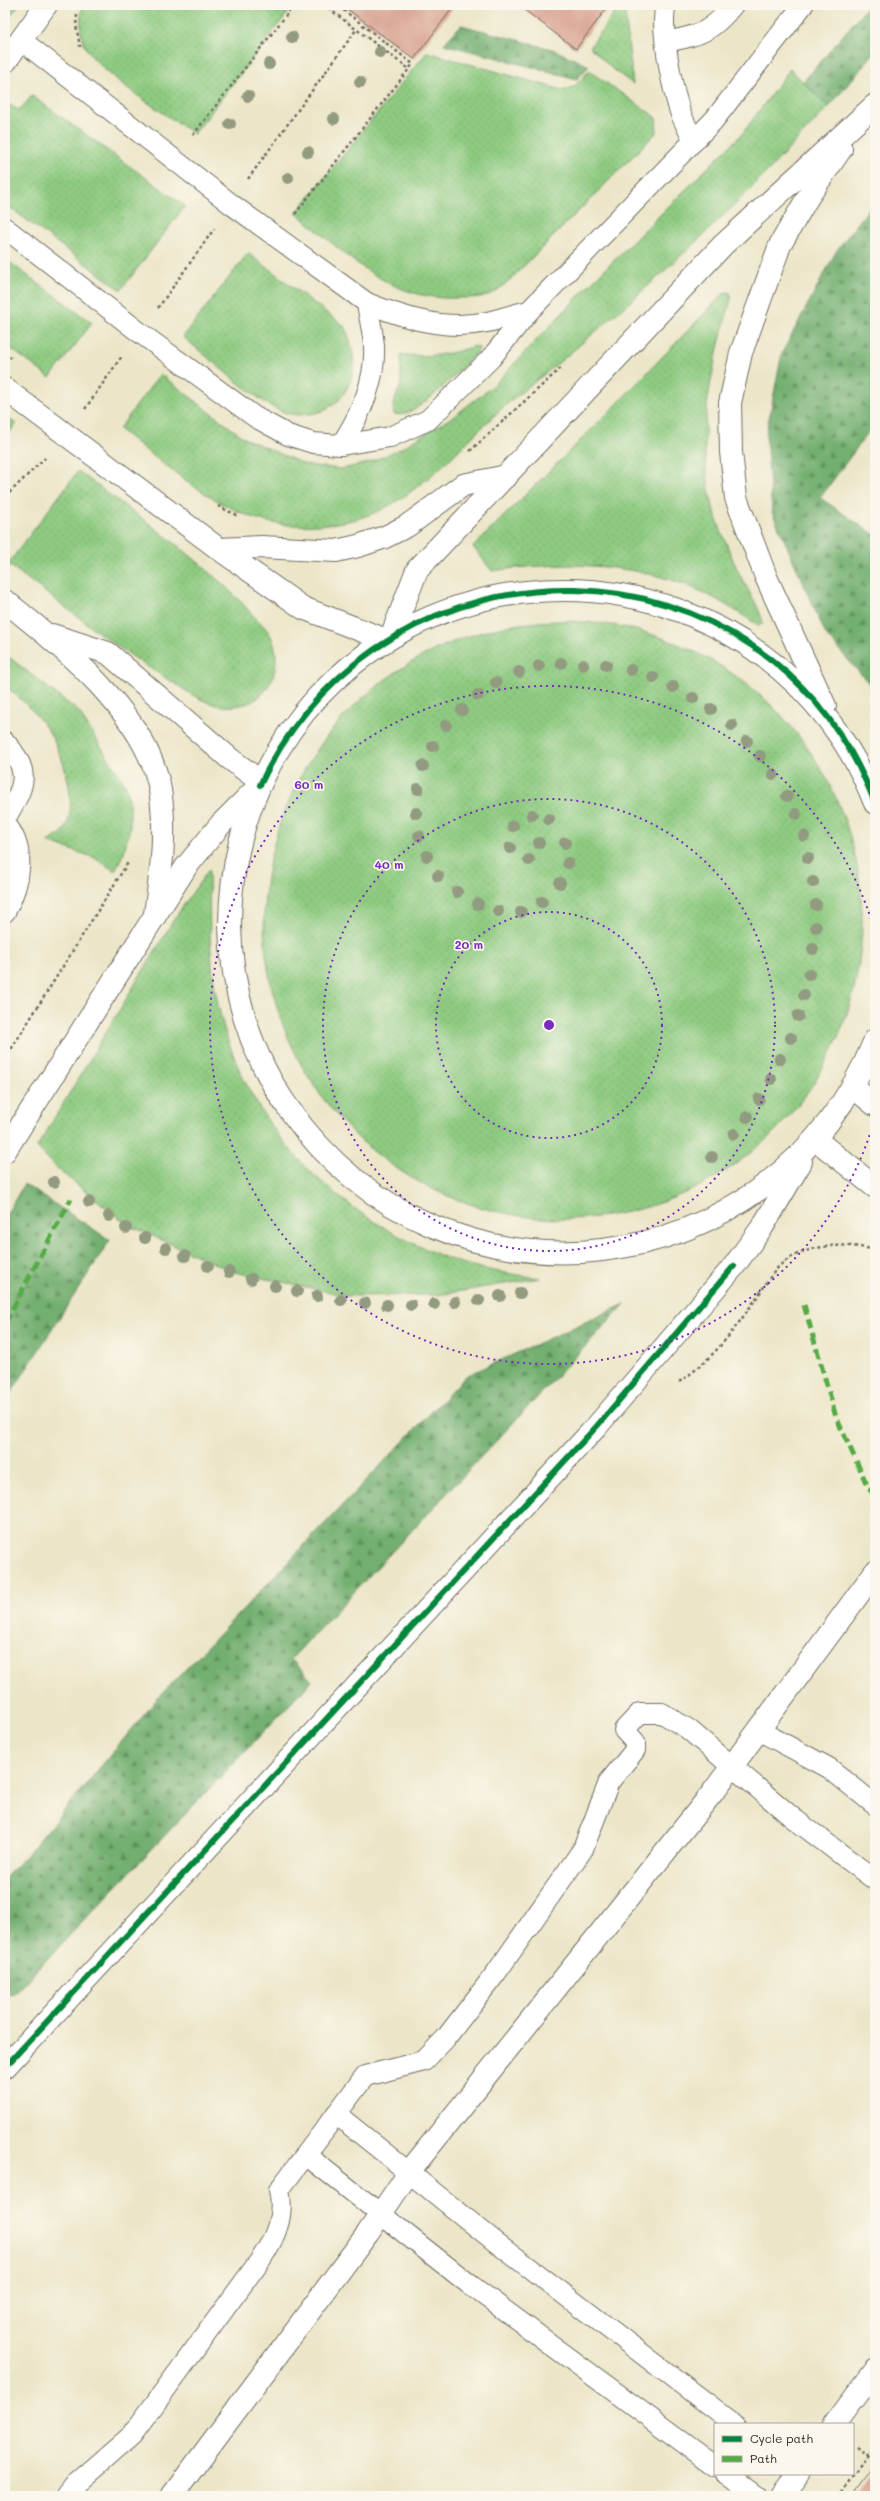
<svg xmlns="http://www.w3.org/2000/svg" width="880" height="2501" viewBox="0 0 880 2501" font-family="Mali,sans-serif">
	<defs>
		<pattern id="grass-dots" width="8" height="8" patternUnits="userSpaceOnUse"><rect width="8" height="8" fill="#8ecb81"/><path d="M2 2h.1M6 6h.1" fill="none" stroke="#7bae70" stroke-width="1.8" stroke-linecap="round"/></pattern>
		<pattern id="forest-firs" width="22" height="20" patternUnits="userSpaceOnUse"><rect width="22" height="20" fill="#72af6f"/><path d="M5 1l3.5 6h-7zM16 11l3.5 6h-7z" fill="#5e8f5b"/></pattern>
	</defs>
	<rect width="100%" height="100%" fill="#fbf7ec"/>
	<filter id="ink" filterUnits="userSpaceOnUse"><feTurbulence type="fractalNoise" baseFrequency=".025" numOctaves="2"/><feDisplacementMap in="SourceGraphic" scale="8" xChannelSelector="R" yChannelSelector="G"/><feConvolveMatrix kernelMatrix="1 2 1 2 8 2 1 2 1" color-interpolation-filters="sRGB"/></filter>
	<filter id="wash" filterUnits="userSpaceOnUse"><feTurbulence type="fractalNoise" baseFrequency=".012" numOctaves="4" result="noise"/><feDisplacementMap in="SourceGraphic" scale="16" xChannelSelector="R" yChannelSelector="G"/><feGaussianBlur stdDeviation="0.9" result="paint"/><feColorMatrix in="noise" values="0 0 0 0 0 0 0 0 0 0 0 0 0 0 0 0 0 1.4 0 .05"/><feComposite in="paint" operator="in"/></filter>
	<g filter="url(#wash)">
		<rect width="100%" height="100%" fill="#ece6c9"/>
		<g fill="url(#grass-dots)" stroke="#5c7b56">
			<polygon points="5,5 19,5 5,23"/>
			<path d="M83 5H294L194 134C169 116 94 71 84 44 79 31 80 17 83 5Z"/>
			<polygon points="620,5 623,5 625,13 633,84 611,68 590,47"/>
			<path d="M427 52 562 90 574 87 589 71 656 117 657 132 512 278C506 283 500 289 493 293 484 298 470 298 460 298 389 302 347 254 296 213Z"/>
			<path d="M790 69 829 107C793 143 759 182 722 217 673 265 620 311 568 355 549 372 528 386 508 403 466 440 432 484 381 510 352 524 312 528 280 524 223 517 163 463 119 429L160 374 244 438 306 465 342 469 368 463 398 450 454 416 493 386 591 283 742 134Z"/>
			<polygon points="32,96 185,206 121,290 5,204 5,108 8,104 19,110"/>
			<path d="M248 253 344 326C355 348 358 370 345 392 334 411 307 419 286 413 261 406 206 355 183 337Z"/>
			<polygon points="5,259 92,323 50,378 5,344"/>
			<path d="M728 292 731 294V300C709 376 690 456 722 533 728 547 733 561 740 575 746 587 762 611 763 624L758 625C733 609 707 592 678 582 617 562 555 562 492 571L473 547 618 403 723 294Z"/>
			<path d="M475 346 479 348V350C464 365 415 422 394 414L393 405 401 384V354C428 358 449 355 475 346Z"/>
			<polygon points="5,416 16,424 5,438"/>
			<path d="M78 471C136 515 203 559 251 613 257 620 267 628 271 636 280 657 277 678 262 694 252 706 230 708 216 705 200 701 185 690 172 682 114 647 62 604 8 564Z"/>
			<circle cx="563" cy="920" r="299"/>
			<path d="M5 654 79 712 126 786 130 804V828L124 852 115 871 93 857 47 842C52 839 61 835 64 830 80 806 63 752 47 729 36 713 21 698 5 686Z"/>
			<path d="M209 869C210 914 208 960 218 1004 245 1129 336 1216 452 1260 481 1270 511 1274 540 1278L438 1295 348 1296 234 1272 130 1226 61 1172 37 1147 176 916Z"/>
		</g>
		<g fill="url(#forest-firs)" stroke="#4e6d4d">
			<polygon points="869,5 875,5 875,52 829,107 803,82"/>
			<polygon points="461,25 552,49 589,66 577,79 444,44"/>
			<polygon points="875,201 875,423 820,498 875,535 875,690 826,635 772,512 766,434 782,353 837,250"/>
			<polygon points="24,1184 110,1240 5,1402 5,1217"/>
			<polygon points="625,1304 291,1659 312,1681 13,1995 5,1994 5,1878 36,1844 158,1698 466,1376"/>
		</g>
		<g id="blocks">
			<g fill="#d7a08e">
				<polygon points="342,5 455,5 414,59"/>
				<polygon points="518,5 609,5 576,49"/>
				<polygon points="875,2465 875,2496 852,2496"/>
			</g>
		</g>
	</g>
	<g filter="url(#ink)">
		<use href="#blocks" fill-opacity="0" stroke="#6f6c62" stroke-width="1"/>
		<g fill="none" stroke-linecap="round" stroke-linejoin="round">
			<defs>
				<g id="lane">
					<path d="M666 5C659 27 673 90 680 112 684 122 689 131 694 141"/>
					<path d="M21 40 231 204 367 303C369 317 373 332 374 346 376 382 360 416 341 445"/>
					<path d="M666 42C699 35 711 33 733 5"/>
					<polyline points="5,228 139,332 255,417 288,435 313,443 341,445 390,437 428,420 491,358 529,311 714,120 803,5"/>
					<path d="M367 303C405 318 445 331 487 322 501 319 514 314 529 311"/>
					<path d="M5 742C33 772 24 787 5 819"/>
					<path d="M5 823C27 850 21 883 5 912"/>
					<polyline points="760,1731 829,1768 875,1805"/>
					<polyline points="336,2114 493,2240 734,2424"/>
					<polyline points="306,2155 469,2284 715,2466"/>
					<polyline points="726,2474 756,2496"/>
					<path d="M67 2496 78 2482 132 2435 261 2259C275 2238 285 2216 279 2190L365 2076 424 2061 445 2039 496 1973 583 1849 609 1782 635 1750V1742L624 1730 640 1713H662L688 1729 793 1818 875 1880"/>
				</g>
				<g id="street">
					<polyline points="5,62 46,5"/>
					<polyline points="5,389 219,549 303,608 386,640"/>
					<path d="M5 601C61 645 148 716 160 790 167 832 161 872 155 914"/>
					<polyline points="52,635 108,653 229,758 261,782"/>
					<polyline points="853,1087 875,1105"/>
					<polyline points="815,1139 875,1187"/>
					<polyline points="835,2424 875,2371"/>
					<polyline points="172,2496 368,2233 409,2172 713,1792 875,1572"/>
					<polyline points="781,2496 798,2474"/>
				</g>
				<g id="secondary">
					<polyline points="219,549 262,547 336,551 358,546 385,537 407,526 463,485 507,476"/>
					<polyline points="391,637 417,570 723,245 875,105"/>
					<polyline points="825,706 766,577 736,498 731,452 730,403 741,353 780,245 808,197 841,149"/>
					<path d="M875 803C801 615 584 536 406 629 354 657 309 698 279 749 247 802 230 863 230 926 231 990 251 1056 289 1109 444 1328 774 1289 875 1040"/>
					<polyline points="5,1151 186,867 221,824 253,792"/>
					<polyline points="5,2067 597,1426 734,1266 763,1226 801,1162"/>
				</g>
			</defs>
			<use href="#lane" stroke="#6f6c62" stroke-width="22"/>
			<use href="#street" stroke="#6f6c62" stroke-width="24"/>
			<use href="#secondary" stroke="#6f6c62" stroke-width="24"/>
			<g stroke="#6f6c62" stroke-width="2.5" stroke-dasharray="3 3" stroke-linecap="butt">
				<polyline points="324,5 409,69"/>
				<polyline points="77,15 76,25 80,47"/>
				<polyline points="193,135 294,5"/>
				<polyline points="248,179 356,30"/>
				<polyline points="295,214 413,64 337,5"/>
				<polyline points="158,308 214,229"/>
				<polyline points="5,353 11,358"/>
				<polyline points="85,409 122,356"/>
				<polyline points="470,451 561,368"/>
				<polyline points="5,497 45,458"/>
				<polyline points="218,506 238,516"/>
				<polyline points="5,1059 129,861"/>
				<path d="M679 1382C714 1358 731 1334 755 1300 763 1289 773 1270 784 1262 809 1244 846 1242 875 1250"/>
				<polyline points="856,2447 869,2456"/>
				<polyline points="838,2496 875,2448"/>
			</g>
			<use href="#lane" stroke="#fff" stroke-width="20"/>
			<use href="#street" stroke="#fff" stroke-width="22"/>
			<use href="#secondary" stroke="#fff" stroke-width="22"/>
			<g stroke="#54ab44" stroke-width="5" stroke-dasharray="10 5" stroke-linecap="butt">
				<polyline points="804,1305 836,1417 868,1487 875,1496"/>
				<polyline points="5,1323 71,1199"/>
			</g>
			<defs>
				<g id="cycleway">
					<path d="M260 785C387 519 768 525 875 803"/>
					<polyline points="5,2067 597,1426 734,1266"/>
				</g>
			</defs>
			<use href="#cycleway" stroke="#fbf7ec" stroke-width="8"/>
			<use href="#cycleway" stroke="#00873e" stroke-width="6"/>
		</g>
		<g fill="#929a80">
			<circle cx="292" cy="37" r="6"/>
			<circle cx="380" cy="52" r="6"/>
			<circle cx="269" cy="64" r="6"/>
			<circle cx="360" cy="82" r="6"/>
			<circle cx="248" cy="96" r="6"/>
			<circle cx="334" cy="119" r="6"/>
			<circle cx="230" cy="124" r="6"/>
			<circle cx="308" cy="152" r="6"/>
			<circle cx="288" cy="178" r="6"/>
			<circle cx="561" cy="663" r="6"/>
			<circle cx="583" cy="665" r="6"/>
			<circle cx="606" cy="665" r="6"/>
			<circle cx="539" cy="666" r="6"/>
			<circle cx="631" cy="670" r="6"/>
			<circle cx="519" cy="672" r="6"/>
			<circle cx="653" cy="677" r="6"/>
			<circle cx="496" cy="683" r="6"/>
			<circle cx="673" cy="687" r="6"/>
			<circle cx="478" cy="695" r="6"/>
			<circle cx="693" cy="698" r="6"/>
			<circle cx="711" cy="709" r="6"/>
			<circle cx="462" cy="710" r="6"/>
			<circle cx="446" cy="725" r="6"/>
			<circle cx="732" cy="725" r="6"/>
			<circle cx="747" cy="741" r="6"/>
			<circle cx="433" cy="746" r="6"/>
			<circle cx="760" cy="756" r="6"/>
			<circle cx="423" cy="766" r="6"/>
			<circle cx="773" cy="774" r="6"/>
			<circle cx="418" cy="789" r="6"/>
			<circle cx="787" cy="796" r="6"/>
			<circle cx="416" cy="813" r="6"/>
			<circle cx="796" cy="814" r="6"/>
			<circle cx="532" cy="815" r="6"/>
			<circle cx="549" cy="819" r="6"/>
			<circle cx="513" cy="826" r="6"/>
			<circle cx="419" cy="836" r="6"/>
			<circle cx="804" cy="836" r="6"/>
			<circle cx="539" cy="843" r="6"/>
			<circle cx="565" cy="843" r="6"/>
			<circle cx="510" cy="848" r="6"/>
			<circle cx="427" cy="856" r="6"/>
			<circle cx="808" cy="858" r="6"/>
			<circle cx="529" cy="860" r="6"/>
			<circle cx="568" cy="863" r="6"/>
			<circle cx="438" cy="876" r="6"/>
			<circle cx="813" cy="882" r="6"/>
			<circle cx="560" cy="883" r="6"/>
			<circle cx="457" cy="892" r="6"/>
			<circle cx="542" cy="902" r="6"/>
			<circle cx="478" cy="904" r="6"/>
			<circle cx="816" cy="905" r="6"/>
			<circle cx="498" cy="911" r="6"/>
			<circle cx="521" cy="912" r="6"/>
			<circle cx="816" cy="927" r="6"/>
			<circle cx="813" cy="949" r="6"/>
			<circle cx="809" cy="974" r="6"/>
			<circle cx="804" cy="995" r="6"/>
			<circle cx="798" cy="1016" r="6"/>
			<circle cx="791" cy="1038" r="6"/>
			<circle cx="780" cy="1059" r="6"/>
			<circle cx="771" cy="1079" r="6"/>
			<circle cx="759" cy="1099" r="6"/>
			<circle cx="747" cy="1117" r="6"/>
			<circle cx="734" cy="1134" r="6"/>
			<circle cx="712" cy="1157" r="6"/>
			<circle cx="54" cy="1182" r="6"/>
			<circle cx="89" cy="1202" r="6"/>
			<circle cx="109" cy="1216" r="6"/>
			<circle cx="126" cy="1228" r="6"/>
			<circle cx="145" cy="1238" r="6"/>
			<circle cx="166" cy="1248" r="6"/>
			<circle cx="185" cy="1256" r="6"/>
			<circle cx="208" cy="1266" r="6"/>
			<circle cx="229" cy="1272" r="6"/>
			<circle cx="251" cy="1279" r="6"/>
			<circle cx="275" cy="1286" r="6"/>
			<circle cx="297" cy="1291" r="6"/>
			<circle cx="520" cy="1293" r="6"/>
			<circle cx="317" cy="1296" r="6"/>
			<circle cx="500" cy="1296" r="6"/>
			<circle cx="341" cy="1300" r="6"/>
			<circle cx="479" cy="1300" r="6"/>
			<circle cx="455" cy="1302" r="6"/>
			<circle cx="365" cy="1303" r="6"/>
			<circle cx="434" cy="1304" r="6"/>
			<circle cx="387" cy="1305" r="6"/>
			<circle cx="411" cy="1305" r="6"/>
		</g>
	</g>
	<g fill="none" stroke="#7b2cbf" stroke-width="2" stroke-dasharray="2 4">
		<circle cx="549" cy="1025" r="113"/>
		<circle cx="549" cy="1025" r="226"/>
		<path d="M875 1118A339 339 0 1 1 875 932"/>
	</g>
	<circle cx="549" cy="1025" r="6" fill="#7b2cbf" stroke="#fbf7ec" stroke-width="2"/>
	<g font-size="12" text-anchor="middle" font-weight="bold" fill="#7b2cbf" stroke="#fbf7ec" stroke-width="3.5" stroke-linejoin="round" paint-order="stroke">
		<text x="309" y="789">60 m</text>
		<text x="389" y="869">40 m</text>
		<text x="469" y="949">20 m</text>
	</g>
	<rect width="880" height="2501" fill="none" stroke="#fbf7ec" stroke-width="20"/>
	<rect x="714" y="2423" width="140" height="52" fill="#fbf7ec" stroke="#a8a59f"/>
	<rect x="722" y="2436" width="20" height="6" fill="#00873e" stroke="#a8a59f"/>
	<text x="750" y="2443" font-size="12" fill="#2b2b2b">Cycle path</text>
	<rect x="722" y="2456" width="20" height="6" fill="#54ab44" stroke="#a8a59f"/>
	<text x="750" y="2463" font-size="12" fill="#2b2b2b">Path</text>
</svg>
